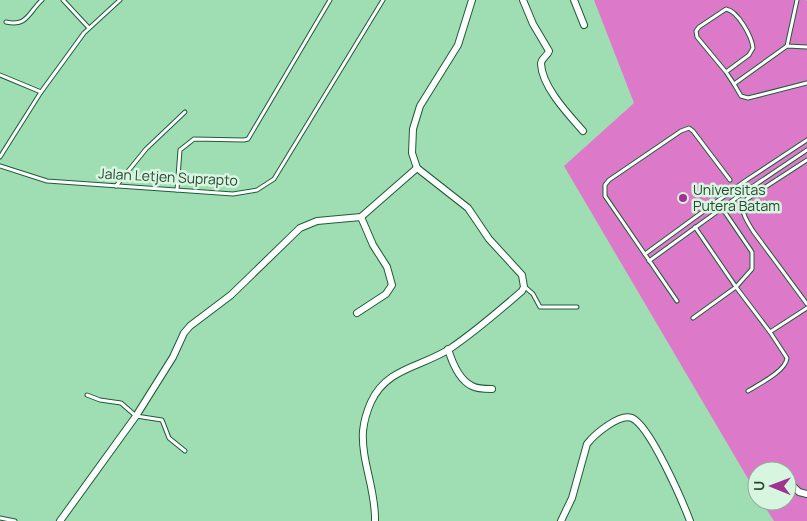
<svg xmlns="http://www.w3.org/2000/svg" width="807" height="521" viewBox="0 0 807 521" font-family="Manrope,sans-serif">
	<rect width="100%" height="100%" fill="#9fdeb3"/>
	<polygon fill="#dc7ac9" points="594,0 806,0 807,1 807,521 774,521 761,501 787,501 787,471 757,471 757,494 564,166 634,103"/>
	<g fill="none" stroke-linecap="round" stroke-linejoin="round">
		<defs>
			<g id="lane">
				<polyline points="63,0 89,28"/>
				<path d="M6 22C27 27 28 13 42 0"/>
				<polyline points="787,46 797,0"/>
				<path d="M726 72 749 55 753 48C752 37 738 11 726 9L699 27 696 31 697 37 726 72 734 84 787 46 807 47"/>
				<polyline points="0,75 41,92"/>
				<polyline points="734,84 741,96 748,98 807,83"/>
				<polyline points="0,157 41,92 84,33 120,0"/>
				<path d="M807 160 747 199C738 210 747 221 753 231L807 304"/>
				<polyline points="0,166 47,181 233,194 257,190 274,179 383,0"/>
				<polyline points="116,186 146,149 185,112"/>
				<polyline points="177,190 180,150 194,139 244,140 248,139 330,0"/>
				<polyline points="695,227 736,287 770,332 807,308"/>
				<polyline points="645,254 745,181 807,140"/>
				<polyline points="649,261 743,193 807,150"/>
				<polyline points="525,287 533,294 540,307 577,307"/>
				<polyline points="677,301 605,196 605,185 609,180 681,131 689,128 693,131 730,180"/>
				<polyline points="693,318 736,287 752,269 752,252 722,208"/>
				<path d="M748 391C759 384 786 371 787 358L770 332"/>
				<polyline points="87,395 100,400 121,403 136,416 162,420 169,438 185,451"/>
				<polyline points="0,518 15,521"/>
			</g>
			<g id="street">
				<path d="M523 0 533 24 549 51C547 57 541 58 541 64 542 87 569 115 583 131"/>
				<polyline points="574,0 584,25"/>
				<polyline points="357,313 386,294 392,285 387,267 373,245 361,217"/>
				<path d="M448 349C452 362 459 380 472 386 477 389 486 389 492 389"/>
				<polyline points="792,485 799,492 807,494"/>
				<polyline points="60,521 136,416 173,357 184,333 190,326 231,295 300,228 317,221 361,217 417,168"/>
				<path d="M375 521C376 490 361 461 363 431 364 421 367 411 371 402 387 367 423 367 451 348 476 331 499 311 522 291L524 287 522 275 489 239 468 208 417 168 412 153 413 129 420 106 458 45 472 0"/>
				<path d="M561 521 572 498 587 444C594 435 619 413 632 418 650 426 682 500 690 521"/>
			</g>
		</defs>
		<use href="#lane" stroke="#1e5c38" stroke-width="5"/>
		<use href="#street" stroke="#1e5c38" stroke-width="8"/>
		<use href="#lane" stroke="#fff" stroke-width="3"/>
		<use href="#street" stroke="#fff" stroke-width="6"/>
	</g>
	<circle fill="#a13291" stroke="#d7f6e0" stroke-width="2" cx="683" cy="198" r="5"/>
	<g text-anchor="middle" stroke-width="5" stroke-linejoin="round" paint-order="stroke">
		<g font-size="14" fill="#294332" stroke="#d7f6e0">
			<text transform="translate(168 177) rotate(3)" y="5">Jalan Letjen Suprapto</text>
		</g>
		<g font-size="14" fill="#294332" stroke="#d7f6e0" text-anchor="start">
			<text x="693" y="195">Universitas<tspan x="693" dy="16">Putera Batam</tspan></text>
		</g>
	</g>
	<g transform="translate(772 486) rotate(271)"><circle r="24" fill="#d7f6e0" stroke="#91ae9a"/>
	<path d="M0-4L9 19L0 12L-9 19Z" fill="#a13291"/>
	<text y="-8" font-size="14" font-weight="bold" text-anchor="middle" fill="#294332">U</text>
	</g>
</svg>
